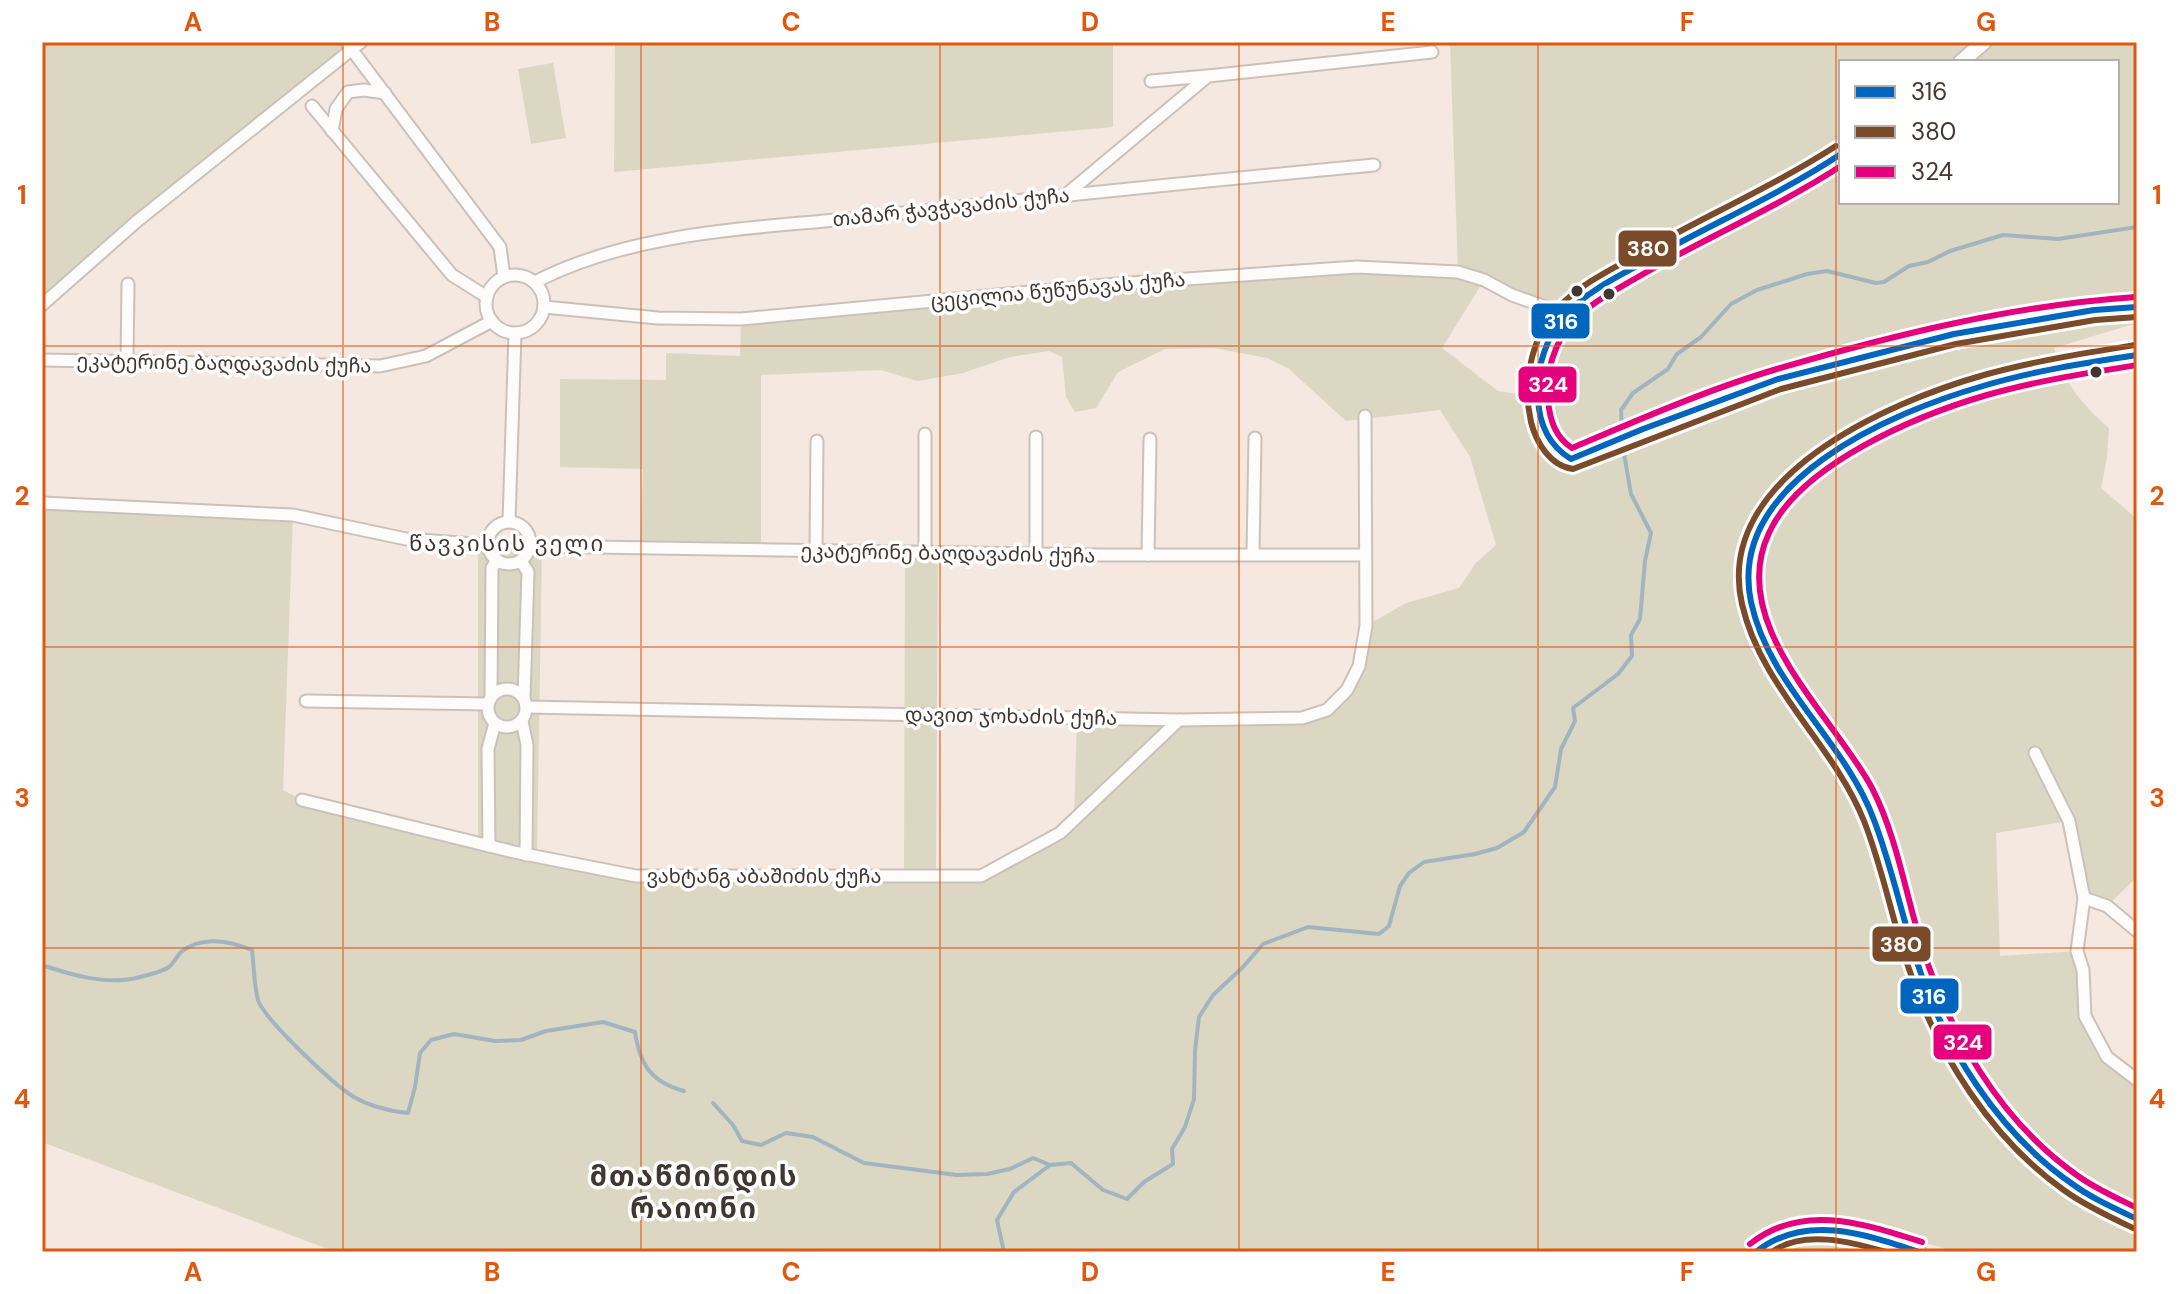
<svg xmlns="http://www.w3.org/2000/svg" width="2179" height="1294" viewBox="0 0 2179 1294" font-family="'DM Sans','Noto Sans Georgian',sans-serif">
	<rect width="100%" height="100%" fill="#f4e8e1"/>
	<g fill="#dbd7c3" fill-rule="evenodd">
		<polygon points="42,42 361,42 42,305"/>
		<polygon points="615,42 1113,42 1113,127 614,172"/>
		<path d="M1450 42H2137V323L2054 348C2066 384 2080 403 2109 428L2107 457 2101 488 2137 519V877L2107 906 2084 898 2069 821 1996 833 2000 956 2077 951 2085 1016 2107 1057 2137 1080V1206C2108 1192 2077 1177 2052 1156 1999 1113 1962 1053 1923 998L2030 1149 2137 1224V1252H1957L1847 1221 1786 1222 1764 1230 1745 1252H336L42 1142V503L293 515 283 790 302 800 478 842V544L492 555 530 546 542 547 537 856 636 876H904L905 552 938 553 936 876H980L1074 820 1077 718H1302L1327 710 1347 690 1366 626 1406 603 1459 588 1476 563 1496 545 1470 457 1440 410 1346 421 1289 369 1267 358 1214 348 1165 349 1118 372 1096 408 1075 412 1066 397 1062 357 1049 351 1010 357 963 373 918 381 881 370 761 375V550L640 548 643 469 560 467V379L666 380V353L740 356 741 319 1277 271 1458 272ZM1841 62H2117V202H1841ZM1769 189 1591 293 1640 252ZM1484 280 1565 315 1540 366 1537 397 1498 391 1442 348ZM1641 430 1622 449H1598Z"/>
		<polygon points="553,63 566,138 531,144 518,69"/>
		<polygon points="1807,1238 1875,1247 1891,1252 1771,1252 1781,1242"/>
	</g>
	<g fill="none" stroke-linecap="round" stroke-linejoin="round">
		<g stroke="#a3b4c1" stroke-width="4">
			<polyline points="1622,433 1621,410 1633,393 1668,369 1677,354 1701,337 1731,304 1757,290 1807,274 1827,271 1876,283 1884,282 1909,266 1928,262 1950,251 2003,235 2058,239 2137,227"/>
			<path d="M42 965C71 975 109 986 140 977 148 975 162 972 169 967 174 963 177 956 181 952 202 935 230 941 252 950 254 966 254 985 258 1000 264 1019 335 1086 354 1097 371 1107 389 1111 408 1113L415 1087 420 1053 431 1040 454 1034 495 1041 521 1040 546 1031 603 1022 635 1032C640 1065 651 1082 684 1091"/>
			<polyline points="713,1103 733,1125 742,1141 761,1145 786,1133 813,1137 864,1163 957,1175 987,1174 1010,1169 1033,1158 1050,1165"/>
			<polyline points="1004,1252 997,1220 1014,1192 1050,1165 1071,1163 1103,1190 1127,1199 1144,1182 1173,1164 1172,1149 1185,1127 1194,1099 1195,1051 1199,1017 1213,995 1243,967 1263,944 1308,927 1379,934 1389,926 1400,886 1409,873 1424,862 1475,854 1497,848 1524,832 1555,787 1561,749 1575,721 1573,708 1618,674 1632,656 1631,635 1640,619 1645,561 1651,533 1631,494 1622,442"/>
		</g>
		<defs>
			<g id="minor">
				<polyline points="346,42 500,247 504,277"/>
				<polyline points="1151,81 1207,76"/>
				<polyline points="312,106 452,275 487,297"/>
				<polyline points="332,131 336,109 348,92 364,90 385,93"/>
				<polyline points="1068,193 1208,76 1432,52"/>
				<circle cx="515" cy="304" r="29"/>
				<path d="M535 282C636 230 755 229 866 217 1035 198 1205 181 1374 165"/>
				<polyline points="42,305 136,222 361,42"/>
				<polyline points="544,307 658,318 741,319 1116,284 1357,267 1458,272 1484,280 1512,295 1565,314"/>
				<polyline points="42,360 380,366 426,356 492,321"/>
				<polyline points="127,361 128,284"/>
				<polyline points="42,503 293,515 406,539 488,545"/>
				<circle cx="509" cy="543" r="21"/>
				<polyline points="509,522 515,333"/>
				<polyline points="530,546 1101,555 1365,555"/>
				<polyline points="816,551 817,441"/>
				<polyline points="925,553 925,434"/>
				<polyline points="1036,554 1036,437"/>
				<polyline points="1253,554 1255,438"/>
				<polyline points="1148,555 1150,439"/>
				<polyline points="521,561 528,572 524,698"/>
				<circle cx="507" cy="708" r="19"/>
				<polyline points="491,698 492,568 497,560"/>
				<polyline points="306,701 488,704"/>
				<polyline points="526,707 1179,720 1302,718 1327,710 1347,690 1359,666 1366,626 1365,416"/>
				<polyline points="522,721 527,745 526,855"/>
				<polyline points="2035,753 2069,821 2084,898 2077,951 2083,970 2085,1016 2107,1057 2137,1080"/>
				<polyline points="302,800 514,852 636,876 981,876 1060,833 1179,720"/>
				<polyline points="489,846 488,749 495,723"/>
				<polyline points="2084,898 2107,906 2137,931"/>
			</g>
			<g id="secondary">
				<polyline points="1961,62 1984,42"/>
				<path d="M1841 154C1772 202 1693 231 1621 275 1603 287 1581 298 1566 314 1545 336 1534 375 1538 405 1542 430 1547 447 1571 459L1643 429 1778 379 1954 334 2094 310 2137 307"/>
				<path d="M2137 355C2080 364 2020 373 1965 391 1945 397 1926 407 1906 415 1809 456 1709 523 1765 643 1794 705 1851 754 1874 819 1894 875 1905 933 1926 988 1953 1059 2005 1132 2065 1179 2087 1196 2113 1207 2137 1219"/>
				<path d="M1756 1252C1794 1210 1873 1237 1919 1252"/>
			</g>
		</defs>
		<use href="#minor" stroke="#cbc1bb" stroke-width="15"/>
		<use href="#secondary" stroke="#cbc1bb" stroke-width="18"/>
		<use href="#minor" stroke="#fdfcfa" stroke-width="11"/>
		<use href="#secondary" stroke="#fdfcfa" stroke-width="14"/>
		<defs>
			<g id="bus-1">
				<path d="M1841 154C1776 197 1704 227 1637 266 1613 279 1586 293 1567 313 1546 336 1536 368 1538 398 1539 424 1548 445 1571 459L1643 429 1778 379 1954 334 2094 310 2137 307"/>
				<path d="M2137 355C2085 363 2033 371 1983 386 1892 412 1726 482 1751 602 1769 686 1845 741 1874 820 1892 867 1902 917 1918 965 1945 1048 1998 1132 2071 1183 2091 1198 2114 1208 2137 1219"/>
				<path d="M1756 1252C1805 1213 1865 1234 1919 1252"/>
			</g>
			<g id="bus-2">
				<path d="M1836 146C1769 189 1696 220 1628 260 1604 273 1577 287 1558 308 1531 338 1522 383 1531 422 1536 442 1550 466 1573 469L1781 389 1956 344 2095 320 2137 317"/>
				<path d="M2133 1228C2110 1217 2086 1206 2065 1191 1991 1139 1937 1053 1909 969 1892 920 1883 869 1864 821 1833 743 1761 688 1742 604 1713 478 1888 402 1984 375 2034 361 2085 353 2135 345"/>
				<path d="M1772 1252C1803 1229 1852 1242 1886 1252"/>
			</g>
			<g id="bus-3">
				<path d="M1841 166C1776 208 1705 238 1638 277 1616 290 1590 303 1573 322 1554 342 1545 374 1548 401 1550 420 1555 437 1572 448 1638 420 1709 389 1777 369 1893 335 2015 305 2136 297"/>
				<path d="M2137 365C2087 373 2036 381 1987 395 1918 415 1800 464 1769 533 1726 624 1833 715 1872 788 1896 835 1905 890 1920 940 1947 1029 1999 1121 2078 1176 2096 1189 2117 1198 2137 1208"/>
				<path d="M1750 1244C1803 1202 1864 1224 1922 1242"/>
			</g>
		</defs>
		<use href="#bus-1" stroke="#fff" stroke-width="12"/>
		<use href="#bus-2" stroke="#fff" stroke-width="12"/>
		<use href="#bus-3" stroke="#fff" stroke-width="12"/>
		<use href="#bus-1" stroke="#0065bd" stroke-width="6"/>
		<use href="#bus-2" stroke="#7a4b2a" stroke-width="6"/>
		<use href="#bus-3" stroke="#e5007d" stroke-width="6"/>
	</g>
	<path fill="none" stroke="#e0570e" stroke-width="2" stroke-opacity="0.55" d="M343 42V1252M641 42V1252M940 42V1252M1239 42V1252M1538 42V1252M1836 42V1252M42 346H2137M42 647H2137M42 948H2137"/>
	<g fill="#413630" stroke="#fff" stroke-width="3">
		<circle cx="1577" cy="291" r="7"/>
		<circle cx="1609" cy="294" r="7"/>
		<circle cx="2096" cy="372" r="7"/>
	</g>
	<g text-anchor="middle" stroke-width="7" stroke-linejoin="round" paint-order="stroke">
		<g font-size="20" fill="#413630" stroke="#fff">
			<text transform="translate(951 207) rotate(-6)" y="7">თამარ ჭავჭავაძის ქუჩა</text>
			<text transform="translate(1058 290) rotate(-5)" y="7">ცეცილია წუწუნავას ქუჩა</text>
			<text transform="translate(224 363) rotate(1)" y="7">ეკატერინე ბაღდავაძის ქუჩა</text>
			<text transform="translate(948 553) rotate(1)" y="7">ეკატერინე ბაღდავაძის ქუჩა</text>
			<text transform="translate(1011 716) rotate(1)" y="7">დავით ჯოხაძის ქუჩა</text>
			<text x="764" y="883">ვახტანგ აბაშიძის ქუჩა</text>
		</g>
		<g font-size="22" letter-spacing="2" fill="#413630" stroke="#fff">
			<text x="507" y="551">წავკისის ველი</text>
		</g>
		<g font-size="28" font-weight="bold" letter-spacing="2" fill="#413630" stroke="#fff">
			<text x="694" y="1186">მთაწმინდის<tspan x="694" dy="32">რაიონი</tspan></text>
		</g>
	</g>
	<g stroke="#fff" stroke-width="3">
		<rect x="1617" y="229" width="61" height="39" rx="8" fill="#7a4b2a"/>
		<rect x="1530" y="302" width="61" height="38" rx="8" fill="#0065bd"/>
		<rect x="1517" y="365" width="61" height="39" rx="8" fill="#e5007d"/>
		<rect x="1871" y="925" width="61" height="38" rx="8" fill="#7a4b2a"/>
		<rect x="1899" y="977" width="61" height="38" rx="8" fill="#0065bd"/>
		<rect x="1932" y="1023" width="61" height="38" rx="8" fill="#e5007d"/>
	</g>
	<g font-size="22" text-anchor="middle" font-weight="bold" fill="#fff">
		<text x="1648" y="256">380</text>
		<text x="1561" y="329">316</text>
		<text x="1548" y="392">324</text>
		<text x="1901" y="952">380</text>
		<text x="1929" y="1004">316</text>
		<text x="1963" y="1050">324</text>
	</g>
	<rect width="2179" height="1294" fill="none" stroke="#ffffff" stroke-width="88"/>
	<rect x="1839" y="60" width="280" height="144" fill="#ffffff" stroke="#b3afac" stroke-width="2"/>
	<rect x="1855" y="86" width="40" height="12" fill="#0065bd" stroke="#b3afac" stroke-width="2"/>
	<text x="1911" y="100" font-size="24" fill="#413630">316</text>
	<rect x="1855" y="126" width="40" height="12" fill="#7a4b2a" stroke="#b3afac" stroke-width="2"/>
	<text x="1911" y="140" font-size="24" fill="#413630">380</text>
	<rect x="1855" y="166" width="40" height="12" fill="#e5007d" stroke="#b3afac" stroke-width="2"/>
	<text x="1911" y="180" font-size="24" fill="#413630">324</text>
	<rect x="44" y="44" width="2091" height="1206" fill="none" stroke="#e0570e" stroke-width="3"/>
	<g font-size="26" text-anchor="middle" font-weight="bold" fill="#e0570e">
		<text x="193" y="31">A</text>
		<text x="492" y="31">B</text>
		<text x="791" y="31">C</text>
		<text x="1090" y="31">D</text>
		<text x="1388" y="31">E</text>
		<text x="1687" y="31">F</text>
		<text x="1986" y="31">G</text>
		<text x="22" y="204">1</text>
		<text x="2157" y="204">1</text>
		<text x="22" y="505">2</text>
		<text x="2157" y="505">2</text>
		<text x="22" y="807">3</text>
		<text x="2157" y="807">3</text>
		<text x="22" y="1108">4</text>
		<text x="2157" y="1108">4</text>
		<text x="193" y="1281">A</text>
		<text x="492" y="1281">B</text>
		<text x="791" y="1281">C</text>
		<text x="1090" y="1281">D</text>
		<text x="1388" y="1281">E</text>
		<text x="1687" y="1281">F</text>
		<text x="1986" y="1281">G</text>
	</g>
</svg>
